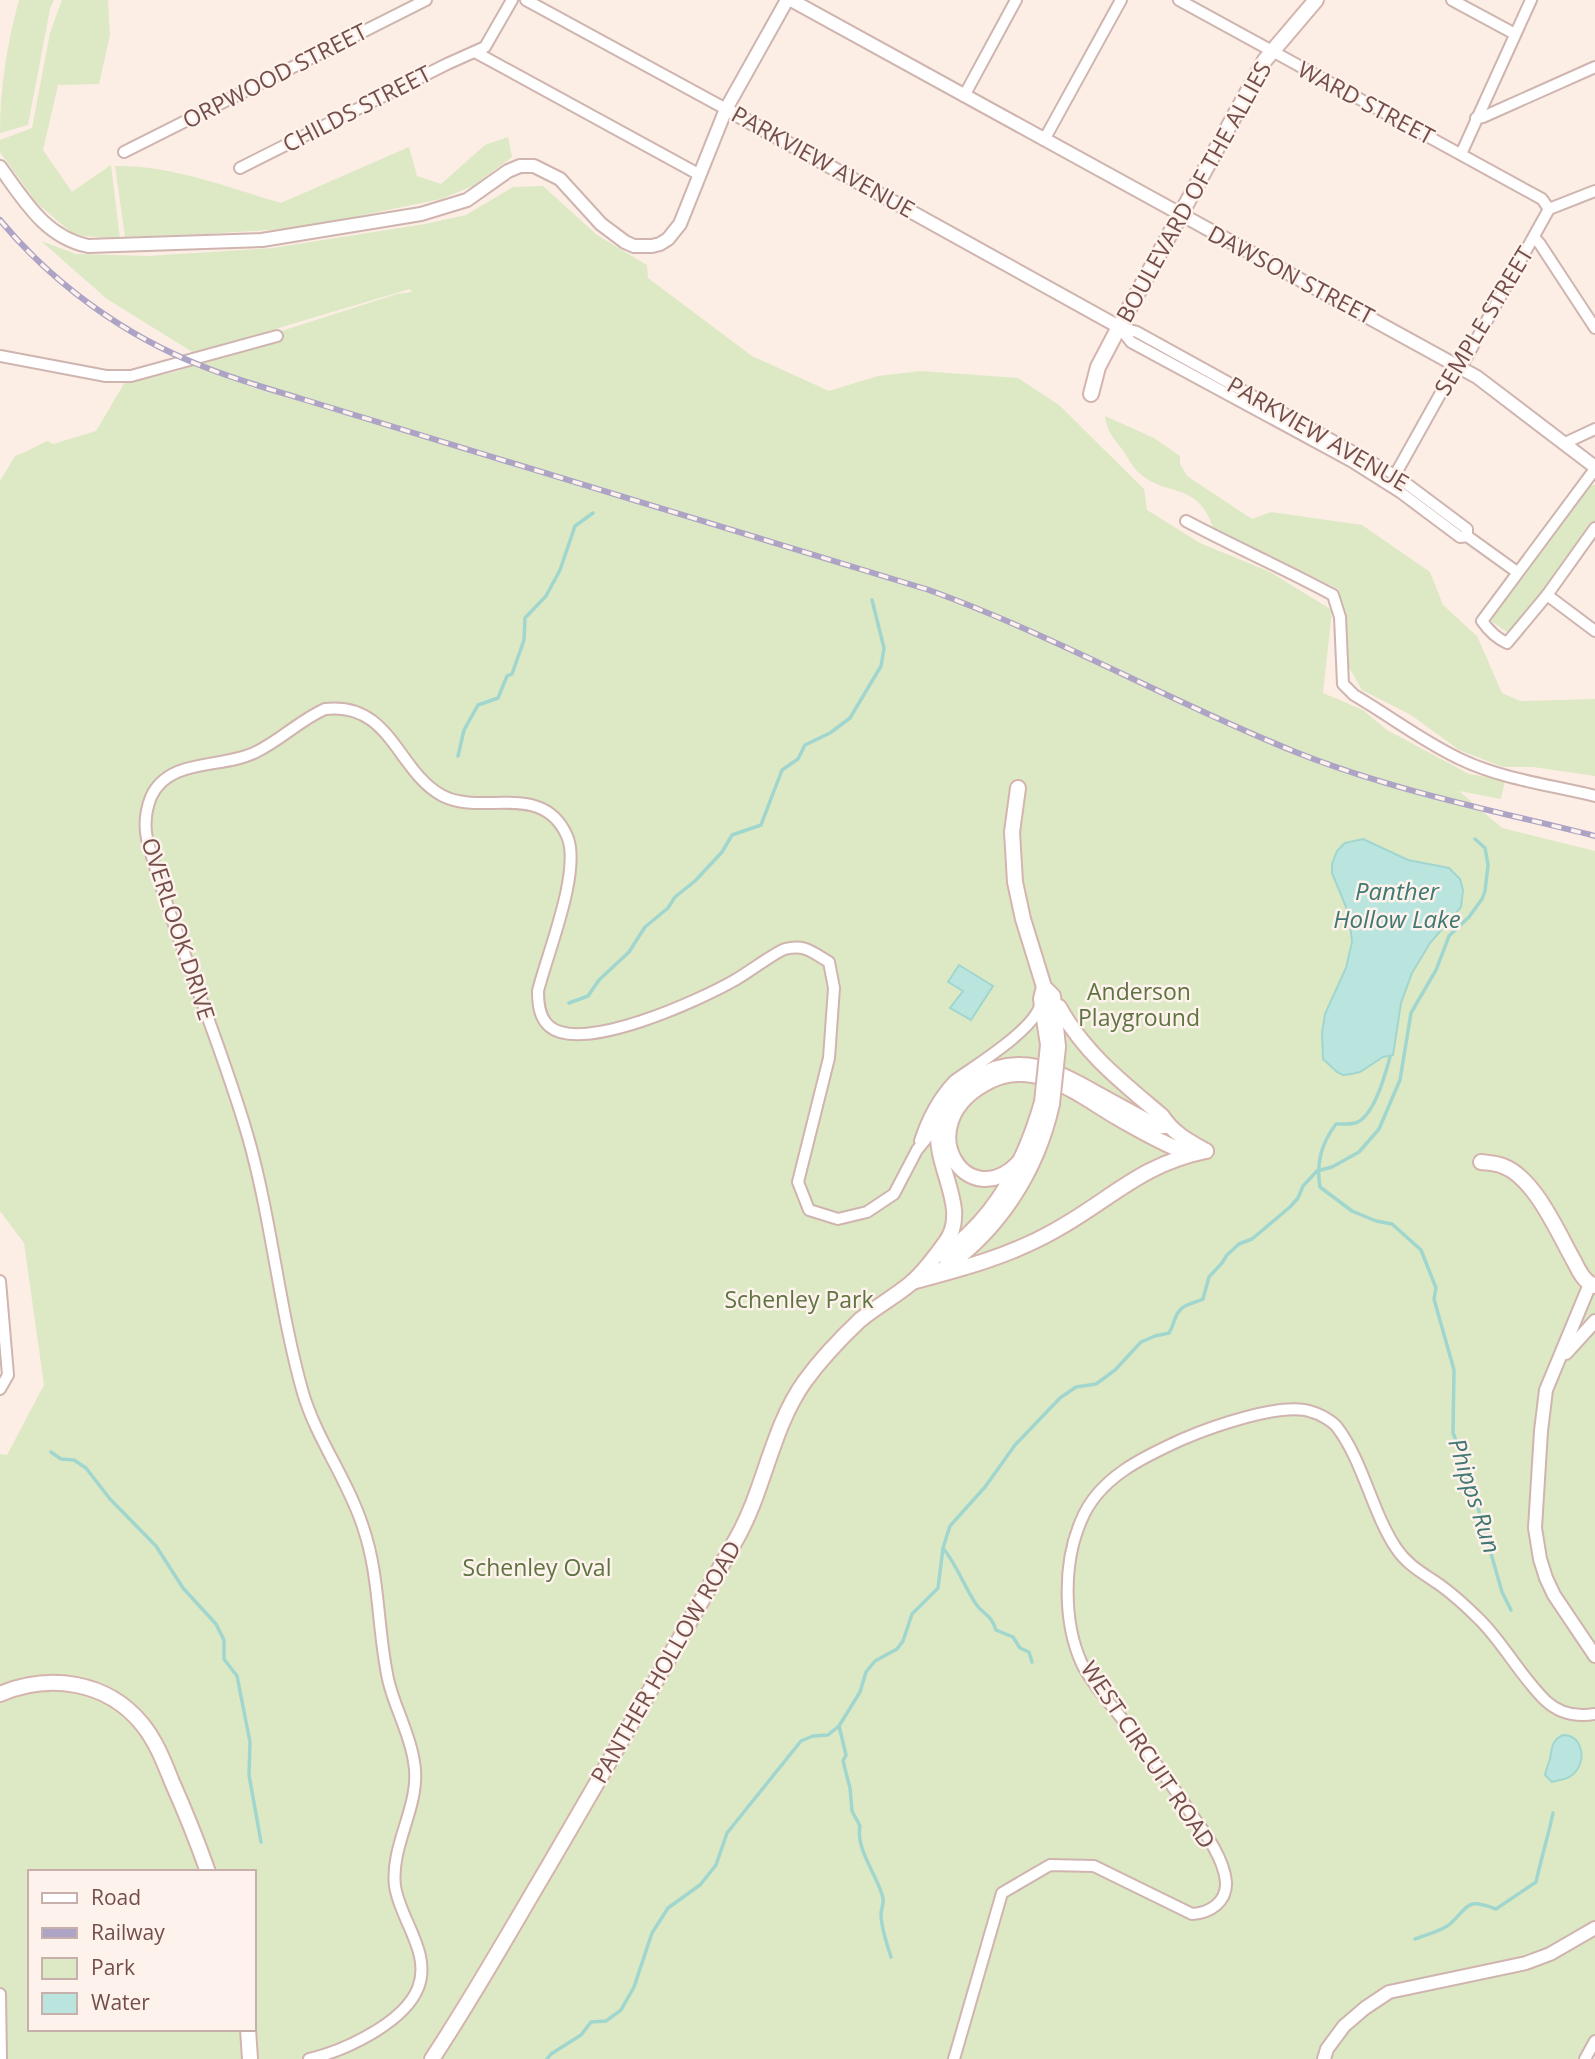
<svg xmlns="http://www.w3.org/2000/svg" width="1595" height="2059" viewBox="0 0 1595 2059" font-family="'Open Sans',sans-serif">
	<rect width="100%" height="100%" fill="#fcede5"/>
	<g fill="#dde9c4" fill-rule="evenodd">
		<path d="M19 0H54L50 9 28 125 0 133C0 89 7 43 19 0Z"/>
		<polygon points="62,0 108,0 110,35 99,84 58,85 43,150 72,192 111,165 120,239 74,235 36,202 0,152 0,140 32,128 50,33"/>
		<path d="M508 137 512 157 473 186 441 199 300 228 206 234 125 237 115 166C172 165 226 187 281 203L409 147 417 176 441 184 485 145Z"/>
		<path d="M543 186 597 235 647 265 648 278 752 356 829 391 878 376 921 371 1018 378 1059 405 1144 489 1147 510 1200 543 1270 572 1332 610 1323 693 1363 710 1387 730 1469 774 1505 780 1501 799 1459 791 1502 828 1595 851V2041L1585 2059H0V1454L7 1455 44 1385 24 1243 0 1211V481L15 456C29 452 36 445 48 441L53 444 96 431 125 382 176 372 272 334 397 294 412 292 410 289 194 353 107 299 41 241 76 254 148 256 272 248 425 224 466 215 513 187ZM30 1872H254V2029H30Z"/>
		<path d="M1105 416 1154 438 1180 456V464L1187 476 1252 519 1271 512 1362 525 1430 572 1443 605 1477 636 1502 693 1520 701 1595 699V776L1533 767H1503L1459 750 1411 715 1362 690 1347 664 1338 589 1213 528C1198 480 1165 498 1138 472 1132 466 1127 456 1122 449 1113 438 1107 431 1105 416Z"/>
		<polygon points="1592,485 1595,485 1595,523 1516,628 1507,632 1492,622 1491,617 1586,489"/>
	</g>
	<g fill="#bae5df" stroke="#a1d6cf" stroke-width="2">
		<polygon points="1363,839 1408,860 1449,868 1460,879 1463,890 1461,907 1430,943 1412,973 1401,1003 1393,1055 1383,1057 1360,1072 1351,1074 1343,1075 1337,1072 1323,1059 1322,1033 1325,1014 1346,968 1352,942 1349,914 1332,873 1332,864 1337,851 1345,843"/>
		<polygon points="959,965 993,986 971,1020 950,1008 963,991 948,982"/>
		<path d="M1563 1735C1581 1735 1586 1756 1577 1770 1570 1780 1561 1779 1552 1782L1545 1775C1546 1770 1547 1767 1549 1762 1553 1750 1549 1742 1563 1735Z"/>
	</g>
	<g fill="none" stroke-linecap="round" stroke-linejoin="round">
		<g stroke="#a1d6cf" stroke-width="3.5">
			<polyline points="458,756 464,730 478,705 498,698 507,676 512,674 524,640 525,618 546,596 560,570 575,526 593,513"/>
			<polyline points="569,1003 588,996 599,980 629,952 645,927 668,908 675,897 695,881 722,852 732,835 761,825 782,770 798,759 805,745 830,733 850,718 881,666 884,648 872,600"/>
			<path d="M1390 1057C1385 1075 1375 1113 1358 1122 1350 1125 1343 1124 1336 1124 1321 1144 1316 1163 1320 1187L1352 1211 1376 1221 1392 1224 1421 1250 1436 1288 1434 1299 1454 1370 1453 1433 1462 1455 1467 1488 1478 1508 1502 1592 1511 1610"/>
			<polyline points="51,1452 61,1459 74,1460 86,1468 110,1499 156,1546 183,1588 216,1624 224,1640 224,1659 237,1676 250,1742 249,1775 261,1842"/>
			<path d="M943 1548C956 1564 963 1583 974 1601 981 1614 991 1613 996 1630L1013 1637 1020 1648 1029 1652 1032 1662"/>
			<path d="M839 1726 846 1755 843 1761 850 1788 852 1811 860 1826C855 1849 878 1876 883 1898 884 1904 881 1909 881 1914 881 1928 887 1944 891 1957"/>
			<path d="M1415 1939C1425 1935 1442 1931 1450 1924 1470 1905 1466 1898 1496 1909L1536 1882C1541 1859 1548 1837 1553 1813"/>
			<path d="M547 2059 551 2054 581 2035 591 2022 606 2021 621 2010 634 1987 652 1933 668 1908 700 1885 716 1865 727 1833 801 1741 813 1736 828 1735 839 1726 860 1692 866 1672 875 1661 897 1649 903 1641 912 1614 938 1588 943 1548 950 1526 985 1487 1015 1445 1060 1398 1076 1387 1096 1384 1115 1370 1141 1342 1155 1336 1169 1333C1175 1324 1174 1312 1185 1306 1191 1303 1197 1302 1203 1299L1209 1277 1222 1263 1227 1255 1239 1244 1252 1239 1290 1207 1298 1198 1303 1186 1317 1171 1332 1167 1359 1152 1379 1129 1400 1080 1411 1013 1436 970 1449 936 1469 917 1482 899 1485 891 1488 865 1485 848 1475 839"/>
		</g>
		<defs>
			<g id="minor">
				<polyline points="526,0 726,109"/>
				<polyline points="1179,0 1542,199 1549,209"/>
				<polyline points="1452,0 1515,34"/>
				<polyline points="475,52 700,175"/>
				<polyline points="964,96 1016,0"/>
				<polyline points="1476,118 1483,117 1595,67"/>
				<polyline points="1044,140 1121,0"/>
				<polyline points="124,152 426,0"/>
				<polyline points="1461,154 1531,0"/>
				<polyline points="240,168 447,64 485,47 512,0"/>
				<polyline points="1534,237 1540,244 1595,328"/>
				<polyline points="1119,327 1131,342 1351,461 1400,492 1460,537 1467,536 1517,572"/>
				<polyline points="1119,327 1137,332 1395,475 1467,529 1467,536"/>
				<polyline points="0,356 106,376 131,376 277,336"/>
				<polyline points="1565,443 1595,429"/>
				<path d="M1595 469 1482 621C1489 631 1496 638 1507 643L1547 595 1595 528"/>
				<polyline points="1395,475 1452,373 1465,360 1549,209 1595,191"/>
				<path d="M1186 521C1235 547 1285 569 1333 595L1340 617 1343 684 1354 695C1390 716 1422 741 1460 759 1501 779 1551 785 1595 796"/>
				<polyline points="1547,595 1595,631"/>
				<path d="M920 1141C927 1119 938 1098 954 1081 976 1065 1035 1029 1040 1005"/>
				<polyline points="0,1281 8,1375 0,1389"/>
				<polyline points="0,1994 1,2059"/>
				<path d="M309 2059C344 2051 404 2023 418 1988 432 1953 400 1920 395 1886 390 1844 422 1804 414 1762 410 1733 394 1707 388 1679 377 1628 380 1576 363 1527 348 1480 317 1440 303 1393 279 1309 272 1221 248 1137 219 1036 175 941 147 839 144 824 145 812 151 797 169 757 223 769 256 752 281 740 300 720 325 709 391 701 397 772 443 796 483 816 543 781 567 836 582 870 547 954 538 991 538 1003 539 1017 549 1026 581 1055 702 999 735 980 746 974 777 951 785 949 805 944 812 952 829 962L834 988 829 1058 798 1182 809 1210 838 1219 867 1212 894 1194 917 1150 938 1124"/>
				<path d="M954 2059 1002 1893 1050 1865 1094 1866 1192 1914C1210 1913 1227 1902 1226 1882 1224 1859 1206 1834 1192 1815 1170 1782 1147 1751 1123 1720 1110 1703 1092 1684 1082 1664 1063 1623 1063 1562 1081 1521 1098 1478 1143 1457 1183 1439 1211 1427 1283 1401 1312 1412 1320 1414 1332 1421 1337 1427 1363 1461 1372 1512 1396 1548 1408 1566 1423 1573 1440 1585 1454 1595 1467 1607 1480 1620 1504 1644 1521 1677 1546 1701 1560 1714 1577 1717 1595 1714"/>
				<polyline points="1585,2059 1595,2041"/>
			</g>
			<g id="tertiary">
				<polyline points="791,0 1477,377 1595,467"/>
				<polyline points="726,109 1119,327"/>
				<path d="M0 167C24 200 45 237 88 246L262 240 421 214 467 200 508 171 520 166H534L560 179 601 224 625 242 634 246H652L660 244 668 239 680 224 726 109 787 0"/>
				<polyline points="1590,1284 1546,1390 1541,1431 1535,1528 1540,1559 1546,1578 1554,1595 1595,1656"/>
				<polyline points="1566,1353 1595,1321"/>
				<polyline points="1324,2059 1327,2049 1344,2026 1365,2008 1389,1992 1526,1963 1550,1954 1595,1928"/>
			</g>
			<g id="secondary">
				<polyline points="1091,394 1098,367 1119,327 1265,60 1316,0"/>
				<polyline points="1018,788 1012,832 1015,882 1023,919 1044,987 1053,996 1058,1047"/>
				<polyline points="1044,987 1041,999 1048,1045"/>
				<path d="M1059 1007C1085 1054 1122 1082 1162 1116 1173 1133 1188 1141 1206 1151"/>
				<path d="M1021 1160C968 1220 905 1123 990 1081 1036 1058 1080 1096 1118 1118 1141 1131 1165 1145 1190 1154"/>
				<path d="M1481 1162C1488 1163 1496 1163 1503 1166 1535 1178 1558 1233 1574 1261 1579 1271 1584 1282 1595 1286"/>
				<path d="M943 1255C995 1219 1025 1162 1042 1102"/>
				<path d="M940 1271C998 1232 1037 1172 1052 1104"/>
				<path d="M912 1282C961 1269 1010 1256 1054 1231 1109 1201 1141 1164 1206 1151"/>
				<path d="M0 1694C49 1673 107 1681 142 1724 156 1741 164 1762 172 1782 185 1811 197 1841 208 1872"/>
				<polyline points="248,2029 250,2059"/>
				<path d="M432 2059C473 1997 510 1931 548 1867 612 1757 676 1647 738 1536 765 1487 772 1427 805 1381 821 1359 841 1338 860 1320 876 1307 894 1297 910 1284 923 1273 935 1257 945 1243 982 1195 890 1131 976 1078 1019 1051 1057 1071 1096 1093 1116 1104 1136 1115 1156 1126H1169"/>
			</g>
		</defs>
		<use href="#minor" stroke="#cfb4af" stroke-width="14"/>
		<use href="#tertiary" stroke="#cfb4af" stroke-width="16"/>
		<use href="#secondary" stroke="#d5b4ae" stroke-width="18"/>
		<use href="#minor" stroke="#fff" stroke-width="10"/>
		<use href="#tertiary" stroke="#fff" stroke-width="12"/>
		<use href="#secondary" stroke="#fff" stroke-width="14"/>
		<defs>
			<path id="rail" d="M0 220C53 284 125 336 202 366 234 379 266 388 299 398L929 590C1056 636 1173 703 1298 753 1394 791 1496 811 1595 836"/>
		</defs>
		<use href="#rail" stroke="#ada4c5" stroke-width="6"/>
		<use href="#rail" stroke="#fef2ec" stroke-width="3.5" stroke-dasharray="10" stroke-linecap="butt"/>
		<defs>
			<g id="secondary-bridge">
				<polyline points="1042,1102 1048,1045"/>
				<polyline points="1052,1104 1058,1047"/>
			</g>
		</defs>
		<use href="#secondary-bridge" stroke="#d5b4ae" stroke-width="18" stroke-linecap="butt"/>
		<use href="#secondary-bridge" stroke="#fff" stroke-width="14"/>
	</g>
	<g text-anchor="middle" stroke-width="5" stroke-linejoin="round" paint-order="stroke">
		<g font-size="23" fill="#744e4b" stroke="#fef2ec">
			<text transform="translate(275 76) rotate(-27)" y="8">ORPWOOD STREET</text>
			<text transform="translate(1366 103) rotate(28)" y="8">WARD STREET</text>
			<text transform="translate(357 109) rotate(-27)" y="8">CHILDS STREET</text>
			<text transform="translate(823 162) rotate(29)" y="8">PARKVIEW AVENUE</text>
			<text transform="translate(1194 192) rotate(-61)" y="8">BOULEVARD OF THE ALLIES</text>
			<text transform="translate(1291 275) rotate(28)" y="8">DAWSON STREET</text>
			<text transform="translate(1484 321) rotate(-59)" y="8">SEMPLE STREET</text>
			<text transform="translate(1318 434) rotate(30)" y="8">PARKVIEW AVENUE</text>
			<text transform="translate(178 929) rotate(72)" y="8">OVERLOOK DRIVE</text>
			<text transform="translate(666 1662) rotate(-60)" y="8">PANTHER HOLLOW ROAD</text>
			<text transform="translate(1148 1755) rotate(56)" y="8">WEST CIRCUIT ROAD</text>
		</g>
		<g font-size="23" fill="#5e7441" stroke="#fef2ec">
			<text x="1139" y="1000">Anderson<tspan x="1139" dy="26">Playground</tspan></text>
			<text x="799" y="1308">Schenley Park</text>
			<text x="537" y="1576">Schenley Oval</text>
		</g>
		<g font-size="24" font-style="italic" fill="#407872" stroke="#fef2ec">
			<text x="1397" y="900">Panther<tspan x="1397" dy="28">Hollow Lake</tspan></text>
			<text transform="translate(1474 1496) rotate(72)" y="8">Phipps Run</text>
		</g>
	</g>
	<rect x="28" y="1870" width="228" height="161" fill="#fef2ec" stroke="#c7b0ac" stroke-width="2"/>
	<rect x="42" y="1893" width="35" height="10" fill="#ffffff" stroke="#c7b0ac" stroke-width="2"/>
	<text x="91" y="1905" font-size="21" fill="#744e4b">Road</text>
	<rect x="42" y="1928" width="35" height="10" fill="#ada4c5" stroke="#c7b0ac" stroke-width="2"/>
	<text x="91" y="1940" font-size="21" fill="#744e4b">Railway</text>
	<rect x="42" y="1958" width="35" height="21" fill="#dde9c4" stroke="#c7b0ac" stroke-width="2"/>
	<text x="91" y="1975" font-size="21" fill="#744e4b">Park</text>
	<rect x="42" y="1993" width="35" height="21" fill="#bae5df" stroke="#c7b0ac" stroke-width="2"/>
	<text x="91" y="2010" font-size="21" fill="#744e4b">Water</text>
</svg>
